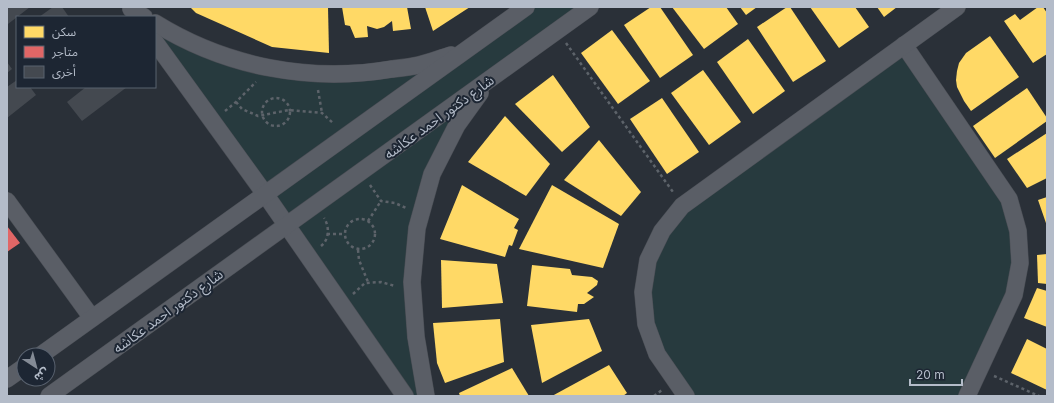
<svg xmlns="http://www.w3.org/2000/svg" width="1054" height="403" viewBox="0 0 1054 403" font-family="Inter,'Noto Sans Arabic',sans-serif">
	<rect width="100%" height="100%" fill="#2a3038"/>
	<g fill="#273a3e">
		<polygon points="526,7 590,7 489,81 457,125 417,228 426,396 404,396 155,42 155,23 174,35 315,74 466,50"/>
		<polygon points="904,45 1009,199 1020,263 967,396 686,396 675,381 643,292 662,231"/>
	</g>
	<g fill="#ffd966">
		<polygon points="190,7 328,7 329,53 272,47 196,13"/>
		<polygon points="342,7 407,7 411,29 393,31 392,21 384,27 377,29 367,26 368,37 355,38 350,26 345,25"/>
		<polygon points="425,7 470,7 433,31"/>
		<polygon points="651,7 660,7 693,55 660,78 624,25"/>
		<polygon points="672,7 726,7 738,24 704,49"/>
		<polygon points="740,7 757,7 746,15"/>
		<polygon points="787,7 790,7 826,61 793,82 757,27"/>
		<polygon points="810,7 855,7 869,27 839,48"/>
		<polygon points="877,7 897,7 884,17"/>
		<polygon points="1038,7 1043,7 1047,13 1047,54 1033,63 1004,21 1015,14 1020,20"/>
		<polygon points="612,30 650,81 618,104 581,53"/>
		<polygon points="990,36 1019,77 971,111 964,101 957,87 956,80 957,71 959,63 966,53"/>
		<polygon points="748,39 785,91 753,114 717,62"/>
		<polygon points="703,70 741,122 709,145 671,93"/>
		<polygon points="553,75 590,127 562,152 515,104"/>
		<polygon points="1027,88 1047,118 1047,121 995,158 973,126"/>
		<polygon points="662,98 699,152 667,174 630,119"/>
		<polygon points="505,116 550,164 526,196 468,162"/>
		<polygon points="1047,133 1047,178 1027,188 1007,159"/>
		<polygon points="599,140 641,192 621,216 564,180"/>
		<polygon points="462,185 519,219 514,228 518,230 512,246 509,245 505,257 440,239"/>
		<polygon points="552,185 619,224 603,268 519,249"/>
		<polygon points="1047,197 1047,226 1038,200"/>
		<polygon points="1047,254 1047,284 1038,283 1037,255"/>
		<polygon points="441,260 497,264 503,303 442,308"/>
		<polygon points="532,265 570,269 572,275 592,277 598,281 597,285 587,293 594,297 584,304 578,304 577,312 527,306"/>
		<polygon points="1037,288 1047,291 1047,327 1024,318"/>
		<polygon points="500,319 504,362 445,383 437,363 433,323"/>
		<polygon points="589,319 602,351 542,383 531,325"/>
		<polygon points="1027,339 1047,349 1047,390 1011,373"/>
		<polygon points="609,365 627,393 623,396 552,396"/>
		<polygon points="512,368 529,396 460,396 459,393"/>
	</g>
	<polygon fill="#e06666" points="7,226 20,243 7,252"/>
	<g fill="#444950">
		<polygon points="7,7 30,7 8,24"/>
		<polygon points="53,7 62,7 69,17 39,17"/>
		<polygon points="7,62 12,69 7,73"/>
		<polygon points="17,80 17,87 30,87 36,95 7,118 7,87"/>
		<polygon points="86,87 127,87 82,121 67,102"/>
	</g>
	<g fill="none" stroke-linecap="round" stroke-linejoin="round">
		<defs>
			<g id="minor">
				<polyline points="131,9 144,17"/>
				<path d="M155 23C226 67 310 83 392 69 401 68 411 67 419 65 430 62 441 58 451 55"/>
				<polyline points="155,42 265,194 405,396"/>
				<polyline points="904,45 1009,199 1018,231 1020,263 1014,295 967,396"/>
				<polyline points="7,201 92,318"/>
				<polyline points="41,355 526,7"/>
				<polyline points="7,379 24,367"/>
				<polyline points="49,396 590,7"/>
				<polyline points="426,396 416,337 412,282 417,228 432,174 457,125 480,93"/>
				<polyline points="686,396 657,354 646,324 643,292 648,260 662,231 682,206 957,7"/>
			</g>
		</defs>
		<use href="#minor" stroke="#484c53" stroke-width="18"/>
		<g stroke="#5d636a" stroke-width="2.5" stroke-dasharray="3 3" stroke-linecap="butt">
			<polyline points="566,43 673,192"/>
			<polyline points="318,90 322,113"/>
			<circle cx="276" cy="112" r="14"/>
			<polyline points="236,102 242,109 258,116 289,110 322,113 334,124"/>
			<polyline points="225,111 236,102 256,82"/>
			<polyline points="370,185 381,201 395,203 406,208"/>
			<circle cx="360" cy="234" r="15"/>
			<polyline points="368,221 381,201"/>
			<polyline points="327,234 344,234"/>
			<path d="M321 246C329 240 330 227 324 218"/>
			<polyline points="358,250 359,260 368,282"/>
			<polyline points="353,294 365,283 381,282 395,286"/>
			<polyline points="994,376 1039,396"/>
			<polyline points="654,396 662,390"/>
		</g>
		<use href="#minor" stroke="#5a5e66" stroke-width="17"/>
	</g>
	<g text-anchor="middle" stroke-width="4" stroke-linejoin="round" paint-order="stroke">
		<g font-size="14" fill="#b4bcc9" stroke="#1d2633">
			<text transform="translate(439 117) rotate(-36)" y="5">شارع دكتور احمد عكاشه</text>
			<text transform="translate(168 311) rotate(-36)" y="5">شارع دكتور احمد عكاشه</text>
		</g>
	</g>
	<rect width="1054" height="403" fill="none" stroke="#b4bcc9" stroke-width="16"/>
	<rect x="16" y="16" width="140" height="72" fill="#1d2633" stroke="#59626f"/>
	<rect x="24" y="26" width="20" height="12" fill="#ffd966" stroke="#59626f"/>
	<text x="52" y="36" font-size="12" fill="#b4bcc9">سكن</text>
	<rect x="24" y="46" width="20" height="12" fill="#e06666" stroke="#59626f"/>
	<text x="52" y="56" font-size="12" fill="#b4bcc9">متاجر</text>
	<rect x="24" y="66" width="20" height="12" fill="#444950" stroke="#59626f"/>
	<text x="52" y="76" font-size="12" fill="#b4bcc9">أخرى</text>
	<g transform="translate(36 367) rotate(144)"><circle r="19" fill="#1d2633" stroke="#59626f"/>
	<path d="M0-3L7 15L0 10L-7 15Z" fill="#848b96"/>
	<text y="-6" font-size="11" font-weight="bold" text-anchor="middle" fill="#b4bcc9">ش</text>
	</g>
	<path d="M910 379v6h52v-6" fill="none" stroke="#b4bcc9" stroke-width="2"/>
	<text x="916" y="379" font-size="12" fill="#b4bcc9" stroke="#1d2633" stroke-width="3" paint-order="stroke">20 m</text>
</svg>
